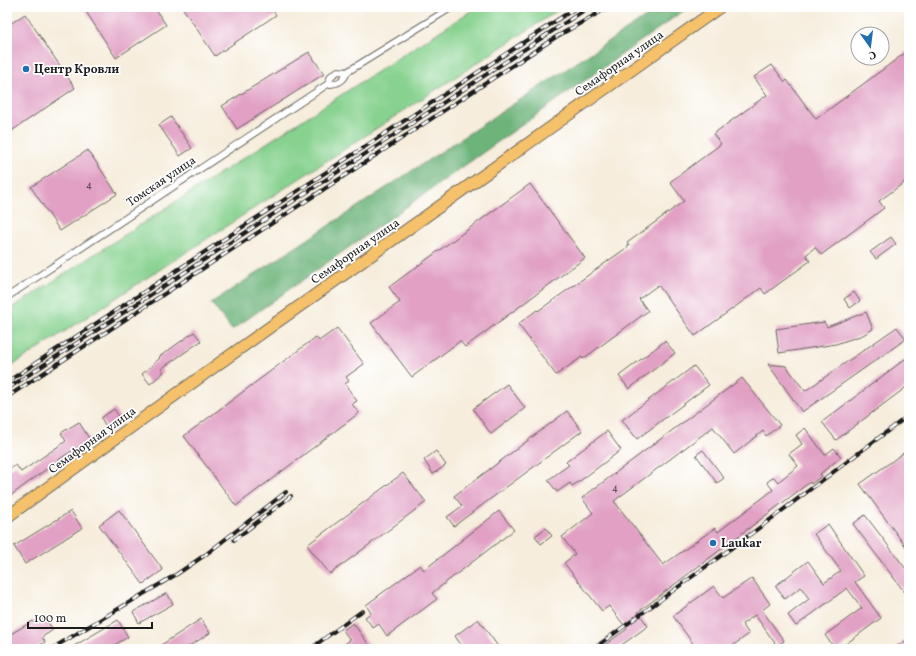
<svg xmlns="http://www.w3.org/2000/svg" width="916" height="656" viewBox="0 0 916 656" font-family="Vollkorn,serif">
	<rect width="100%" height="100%" fill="#fff"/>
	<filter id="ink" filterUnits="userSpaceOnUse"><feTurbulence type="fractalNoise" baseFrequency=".025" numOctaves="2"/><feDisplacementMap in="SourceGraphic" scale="8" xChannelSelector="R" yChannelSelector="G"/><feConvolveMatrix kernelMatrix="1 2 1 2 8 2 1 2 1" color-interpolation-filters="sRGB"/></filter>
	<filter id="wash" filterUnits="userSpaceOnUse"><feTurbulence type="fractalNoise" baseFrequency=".012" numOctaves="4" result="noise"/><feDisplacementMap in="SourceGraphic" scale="16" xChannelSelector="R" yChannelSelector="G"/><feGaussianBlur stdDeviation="0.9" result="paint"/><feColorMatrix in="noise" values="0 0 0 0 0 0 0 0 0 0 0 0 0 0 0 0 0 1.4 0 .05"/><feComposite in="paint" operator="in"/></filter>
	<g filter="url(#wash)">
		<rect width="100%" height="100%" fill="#f6eddc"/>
		<polygon fill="#87d28f" stroke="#527756" points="477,7 563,7 7,369 7,311"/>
		<polygon fill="#6db47a" stroke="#44684b" points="661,7 685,7 686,9 232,330 211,303"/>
		<g id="blocks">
			<g fill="#e1a0c4">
				<polygon points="83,7 154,7 166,25 116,58"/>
				<polygon points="182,7 271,7 276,15 215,56"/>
				<polygon points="25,14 75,88 7,134 7,26"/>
				<polygon points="909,50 909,157 906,159 909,164 909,179 879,201 884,208 821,255 815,247 806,255 810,261 765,294 761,288 695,336 658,285 639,299 648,311 583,359 582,357 556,375 518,324 537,310 538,311 629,246 627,243 684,201 670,182 721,144 713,134 767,95 754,77 772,65 785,82 787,80 816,119"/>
				<polygon points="309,52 324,74 237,129 222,106"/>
				<polygon points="171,117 192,148 180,156 159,125"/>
				<polygon points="88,150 117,194 60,231 31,187"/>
				<polygon points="530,184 585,258 465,347 460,341 412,377 371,323 400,302 389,287"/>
				<polygon points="891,237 896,244 876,259 870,252"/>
				<polygon points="854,292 860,301 850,308 844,299"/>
				<polygon points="866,312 873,329 863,335 836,344 779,353 776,329 824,322 827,327"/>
				<polygon points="897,327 906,339 802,412 768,364 786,366 805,391"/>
				<polygon points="337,328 364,364 346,377 349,381 345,384 357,401 352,404 359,413 236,506 184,436 316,337 319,341"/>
				<polygon points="194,332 201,341 161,369 164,372 150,384 142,374 160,358 159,357"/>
				<polygon points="665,341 675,353 629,389 619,376"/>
				<polygon points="909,356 909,385 836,440 822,422"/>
				<polygon points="694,366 709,385 637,439 622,420"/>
				<polygon points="742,378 780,425 766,436 763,431 734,454 713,427 614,501 663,565 715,528 718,532 773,490 767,482 774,477 778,482 798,466 789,454 802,444 796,435 805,428 825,455 834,448 841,457 820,474 822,476 811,484 810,482 638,612 648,626 616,649 599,649 627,629 609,606 602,611 564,563 575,554 562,537 593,513 582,498"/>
				<polygon points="507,384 525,408 491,434 473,409"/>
				<polygon points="114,409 120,418 107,428 101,418"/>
				<polygon points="567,411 582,431 454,526 447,517 462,506 454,496"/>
				<polygon points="79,422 90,440 64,456 10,496 7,493 7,471 16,465 21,472 66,441 61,433"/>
				<polygon points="607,431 621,450 580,481 572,486 570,483 557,492 548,480 569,465 566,462"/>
				<polygon points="909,449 909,551 860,484"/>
				<polygon points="703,450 724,478 717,483 696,455"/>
				<polygon points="436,451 446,465 433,474 424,460"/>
				<polygon points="403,473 426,502 330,574 307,545"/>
				<polygon points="119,510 163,570 143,584 99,525"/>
				<polygon points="71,511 82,528 25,564 14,546"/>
				<polygon points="499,511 514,530 432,593 437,599 387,636 379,624 373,628 365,617 371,613 366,605 420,565 424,570"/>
				<polygon points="865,515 909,573 909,598 853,524"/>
				<polygon points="828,524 864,576 855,582 881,618 839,649 835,649 825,635 862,608 847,588 796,626 788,615 809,599 801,587 785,599 775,586 808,561 824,583 841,571 814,534"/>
				<polygon points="546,528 552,536 541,544 535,536"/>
				<polygon points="752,578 770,604 762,610 784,641 777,646 755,615 742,624 749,634 728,649 697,649 673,616 714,586 723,598"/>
				<polygon points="167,593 173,604 139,623 133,612"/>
				<polygon points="45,617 53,630 42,637 45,642 34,649 7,649 7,636 33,621 34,623"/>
				<polygon points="201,619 210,633 185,649 155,649"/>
				<polygon points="478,619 500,649 464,649 455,636"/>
				<polygon points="118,620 128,637 108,649 69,649"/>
				<polygon points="353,623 372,649 338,649 350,640 343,630"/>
				<polygon points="909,638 909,649 894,649"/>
			</g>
		</g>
	</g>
	<g filter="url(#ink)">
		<use href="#blocks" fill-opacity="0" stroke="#68655f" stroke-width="1"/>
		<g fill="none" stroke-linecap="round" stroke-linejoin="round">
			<defs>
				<g id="minor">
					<polyline points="328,84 331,76 338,71 347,72 452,7"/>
					<path d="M7 297 328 84C338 84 344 81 347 72"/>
				</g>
				<polyline id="trunk" points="7,517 221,362 720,7"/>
			</defs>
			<use href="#minor" stroke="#68655f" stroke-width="8"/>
			<use href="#trunk" stroke="#68655f" stroke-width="13"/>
			<use href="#minor" stroke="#fff" stroke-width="6"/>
			<use href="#trunk" stroke="#f5c16b" stroke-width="11"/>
			<defs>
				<g id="rail">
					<polyline points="7,382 577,7"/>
					<polyline points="7,389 589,7"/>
					<polyline points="7,397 556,37 609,7"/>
					<polyline points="234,540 291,496"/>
					<polyline points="51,649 177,574 205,555 286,492"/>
					<polyline points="310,649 362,611"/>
					<polyline points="593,649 759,528 909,415"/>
				</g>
			</defs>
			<use href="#rail" stroke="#1c1c1c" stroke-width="4"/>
			<use href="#rail" stroke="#fff" stroke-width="2.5" stroke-dasharray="8" stroke-linecap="butt"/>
		</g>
	</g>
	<g fill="#1f6fb2" stroke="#fff" stroke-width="1.5">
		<circle cx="26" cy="69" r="4"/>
		<circle cx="713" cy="543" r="4"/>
	</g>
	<g text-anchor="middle" stroke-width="3.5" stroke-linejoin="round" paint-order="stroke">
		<g font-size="10" fill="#4d3d46">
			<text x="89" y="188">4</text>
			<text x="615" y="491">4</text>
		</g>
		<g font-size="12" fill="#1c1c1c" stroke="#fff">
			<text transform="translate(619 63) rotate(-35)" y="4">Семафорная улица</text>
			<text transform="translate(161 181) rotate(-34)" y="4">Томская улица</text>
			<text transform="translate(355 251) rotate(-35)" y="4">Семафорная улица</text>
			<text transform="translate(92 440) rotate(-36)" y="4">Семафорная улица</text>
		</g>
		<g font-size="12" font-weight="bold" fill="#1c1c1c" stroke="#fff" text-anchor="start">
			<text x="34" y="73">Центр Кровли</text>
			<text x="721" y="547">Laukar</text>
		</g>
	</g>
	<rect width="916" height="656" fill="none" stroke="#fff" stroke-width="24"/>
	<g transform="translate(870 46) rotate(166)"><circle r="19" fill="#ffffff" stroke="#a4a4a4"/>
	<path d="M0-3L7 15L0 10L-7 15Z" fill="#1f6fb2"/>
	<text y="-6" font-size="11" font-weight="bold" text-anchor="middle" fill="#1c1c1c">С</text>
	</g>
	<path d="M28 622v6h124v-6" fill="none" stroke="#1c1c1c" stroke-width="2"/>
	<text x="34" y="622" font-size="12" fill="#1c1c1c" stroke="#ffffff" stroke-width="3" paint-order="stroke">100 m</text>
</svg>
